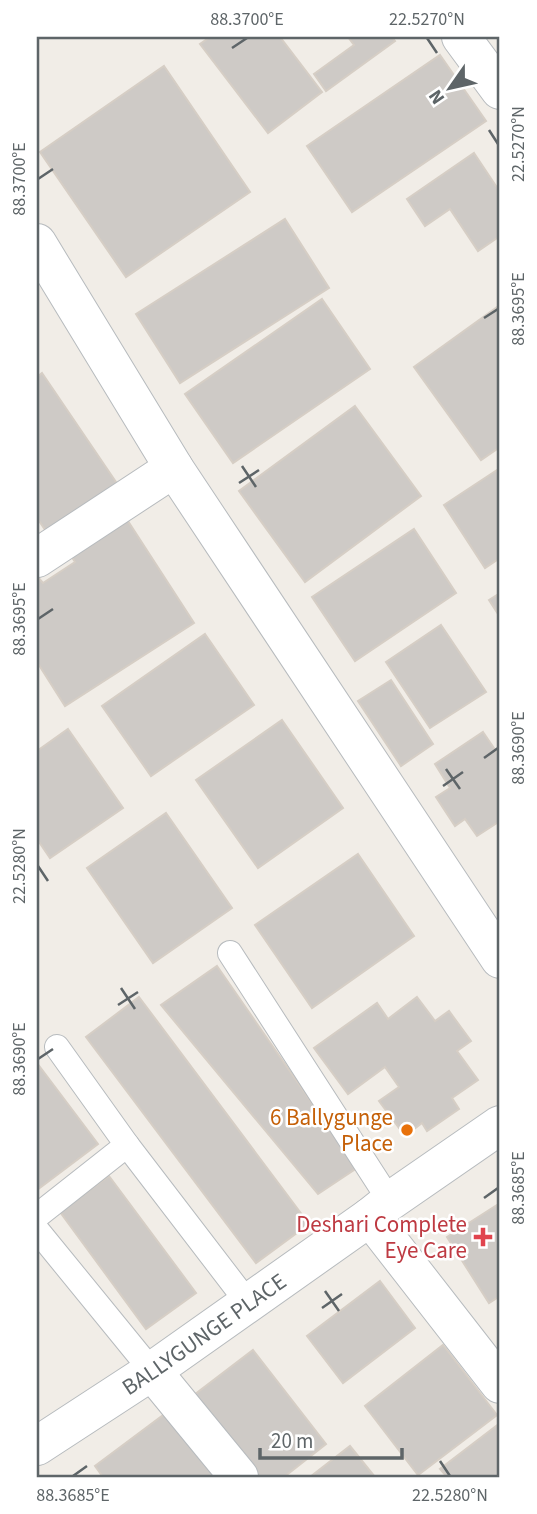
<svg xmlns="http://www.w3.org/2000/svg" width="537" height="1514" viewBox="0 0 537 1514" font-family="'Source Sans 3',sans-serif">
	<rect width="100%" height="100%" fill="#f1ede7"/>
	<g fill="#cecac6" stroke="#d6cec5" stroke-width="2">
		<polygon points="210,37 280,37 322,92 268,133 200,44"/>
		<polygon points="348,37 392,37 395,41 326,91 314,74 354,45"/>
		<polygon points="440,55 486,121 352,212 307,146"/>
		<polygon points="164,66 250,192 126,277 40,152"/>
		<polygon points="474,153 500,192 500,236 478,251 450,209 425,226 407,199"/>
		<polygon points="285,219 329,288 180,383 136,314"/>
		<polygon points="322,299 370,369 233,463 185,394"/>
		<polygon points="500,305 500,447 481,460 414,367"/>
		<polygon points="42,373 118,485 48,534 37,518 37,377"/>
		<polygon points="355,406 421,496 305,582 239,491"/>
		<polygon points="500,468 500,558 485,568 444,505"/>
		<polygon points="126,518 194,623 65,706 37,662 37,576 43,583 75,562 70,554"/>
		<polygon points="414,529 456,593 355,661 312,597"/>
		<polygon points="500,593 500,617 489,600"/>
		<polygon points="441,625 486,692 430,728 386,662"/>
		<polygon points="205,634 254,705 151,776 102,706"/>
		<polygon points="391,680 433,744 401,766 358,701"/>
		<polygon points="282,720 343,808 258,868 196,780"/>
		<polygon points="68,729 123,808 50,858 37,839 37,751"/>
		<polygon points="483,732 500,757 500,821 477,836 465,819 455,826 436,797 450,788 435,764"/>
		<polygon points="166,813 232,908 153,963 87,868"/>
		<polygon points="358,854 414,936 312,1008 255,925"/>
		<polygon points="217,966 357,1168 318,1194 161,1005"/>
		<polygon points="139,997 309,1224 256,1263 86,1037"/>
		<polygon points="417,997 435,1021 449,1011 471,1041 457,1051 478,1080 452,1098 459,1109 427,1131 422,1123 405,1136 379,1101 399,1087 385,1067 348,1094 314,1048 377,1003 388,1019"/>
		<polygon points="37,1063 98,1144 37,1190"/>
		<polygon points="109,1176 196,1293 146,1329 60,1212"/>
		<polygon points="500,1203 500,1296 489,1303 447,1237"/>
		<polygon points="380,1281 415,1328 343,1383 307,1336"/>
		<polygon points="443,1345 497,1415 418,1475 365,1406"/>
		<polygon points="253,1350 326,1444 284,1477 258,1477 194,1395"/>
		<polygon points="174,1407 225,1477 103,1477 95,1466"/>
		<polygon points="500,1423 500,1477 447,1477 440,1469"/>
		<polygon points="350,1446 375,1477 310,1477"/>
	</g>
	<g fill="none" stroke-linecap="round" stroke-linejoin="round">
		<defs>
			<g id="service">
				<polyline points="230,953 390,1201"/>
				<polyline points="57,1047 127,1145 248,1303"/>
				<polyline points="37,1216 127,1145"/>
				<polyline points="37,1230 152,1371"/>
			</g>
			<g id="minor">
				<polyline points="461,37 500,90"/>
				<polyline points="37,243 174,468 500,959"/>
				<polyline points="37,558 174,468"/>
				<polyline points="370,1217 500,1384"/>
				<polyline points="152,1371 239,1477"/>
				<path id="s1" d="M37 1446 152 1371 370 1217 390 1201 500 1125"/>
			</g>
		</defs>
		<use href="#service" stroke="#b7bbbe" stroke-width="26"/>
		<use href="#minor" stroke="#b7bbbe" stroke-width="40"/>
		<use href="#service" stroke="#fff" stroke-width="24"/>
		<use href="#minor" stroke="#fff" stroke-width="38"/>
	</g>
	<path fill="none" stroke="#5e6568" stroke-width="2.5" d="M427 38 437 53M232 48 247 38M489 130 498 144M38 179 53 169M484 318 498 309M242 466 256 487M239 483 259 470M38 619 53 609M484 758 498 748M446 769 460 789M443 786 463 772M38 866 48 881M121 988 135 1009M118 1005 138 992M38 1059 53 1049M484 1198 498 1188M325 1291 339 1311M322 1308 342 1294M440 1461 450 1476M73 1476 87 1466"/>
	<circle fill="#e8710a" stroke="#fff" stroke-width="2.5" cx="407" cy="1130" r="7"/>
	<path fill="#e0444e" stroke="#fff" stroke-width="2.5" d="M479.5 1226.5h7v7h7v7h-7v7h-7v-7h-7v-7h7z"/>
	<g text-anchor="middle" stroke-width="5" stroke-linejoin="round" paint-order="stroke">
		<g font-size="23" fill="#c56008" stroke="#fff" text-anchor="end">
			<text x="393" y="1125">6 Ballygunge<tspan x="393" dy="26">Place</tspan></text>
		</g>
		<g font-size="23" fill="#be3a42" stroke="#fff" text-anchor="end">
			<text x="467" y="1232">Deshari Complete<tspan x="467" dy="26">Eye Care</tspan></text>
		</g>
		<g font-size="23" fill="#5e6568" stroke="#fff">
			<text dy="8" stroke="none"><textPath href="#s1" startOffset="201">BALLYGUNGE PLACE</textPath></text>
		</g>
	</g>
	<rect width="537" height="1514" fill="none" stroke="#ffffff" stroke-width="77"/>
	<g transform="translate(450 88) rotate(236)" stroke="#ffffff" stroke-width="5" paint-order="stroke">
	<path d="M0-5L12 26L0 18L-12 26Z" fill="#5e6568"/>
	<text y="-10" font-size="19" font-weight="bold" text-anchor="middle" fill="#5e6568">N</text>
	</g>
	<path d="M260 1448v10h142v-10" fill="none" stroke="#5e6568" stroke-width="3.5"/>
	<text x="271" y="1448" font-size="21" fill="#5e6568" stroke="#ffffff" stroke-width="5" paint-order="stroke">20 m</text>
	<rect x="38" y="38" width="460" height="1438" fill="none" stroke="#5e6568" stroke-width="2.5"/>
	<g font-size="18" text-anchor="middle" fill="#5e6568">
		<text x="247" y="25">88.3700°E</text>
		<text x="427" y="25">22.5270°N</text>
		<text transform="translate(518 144) rotate(-90)" y="6">22.5270°N</text>
		<text transform="translate(19 179) rotate(-90)" y="6">88.3700°E</text>
		<text transform="translate(518 309) rotate(-90)" y="6">88.3695°E</text>
		<text transform="translate(19 619) rotate(-90)" y="6">88.3695°E</text>
		<text transform="translate(518 748) rotate(-90)" y="6">88.3690°E</text>
		<text transform="translate(19 866) rotate(-90)" y="6">22.5280°N</text>
		<text transform="translate(19 1059) rotate(-90)" y="6">88.3690°E</text>
		<text transform="translate(518 1188) rotate(-90)" y="6">88.3685°E</text>
		<text x="73" y="1501">88.3685°E</text>
		<text x="450" y="1501">22.5280°N</text>
	</g>
</svg>
